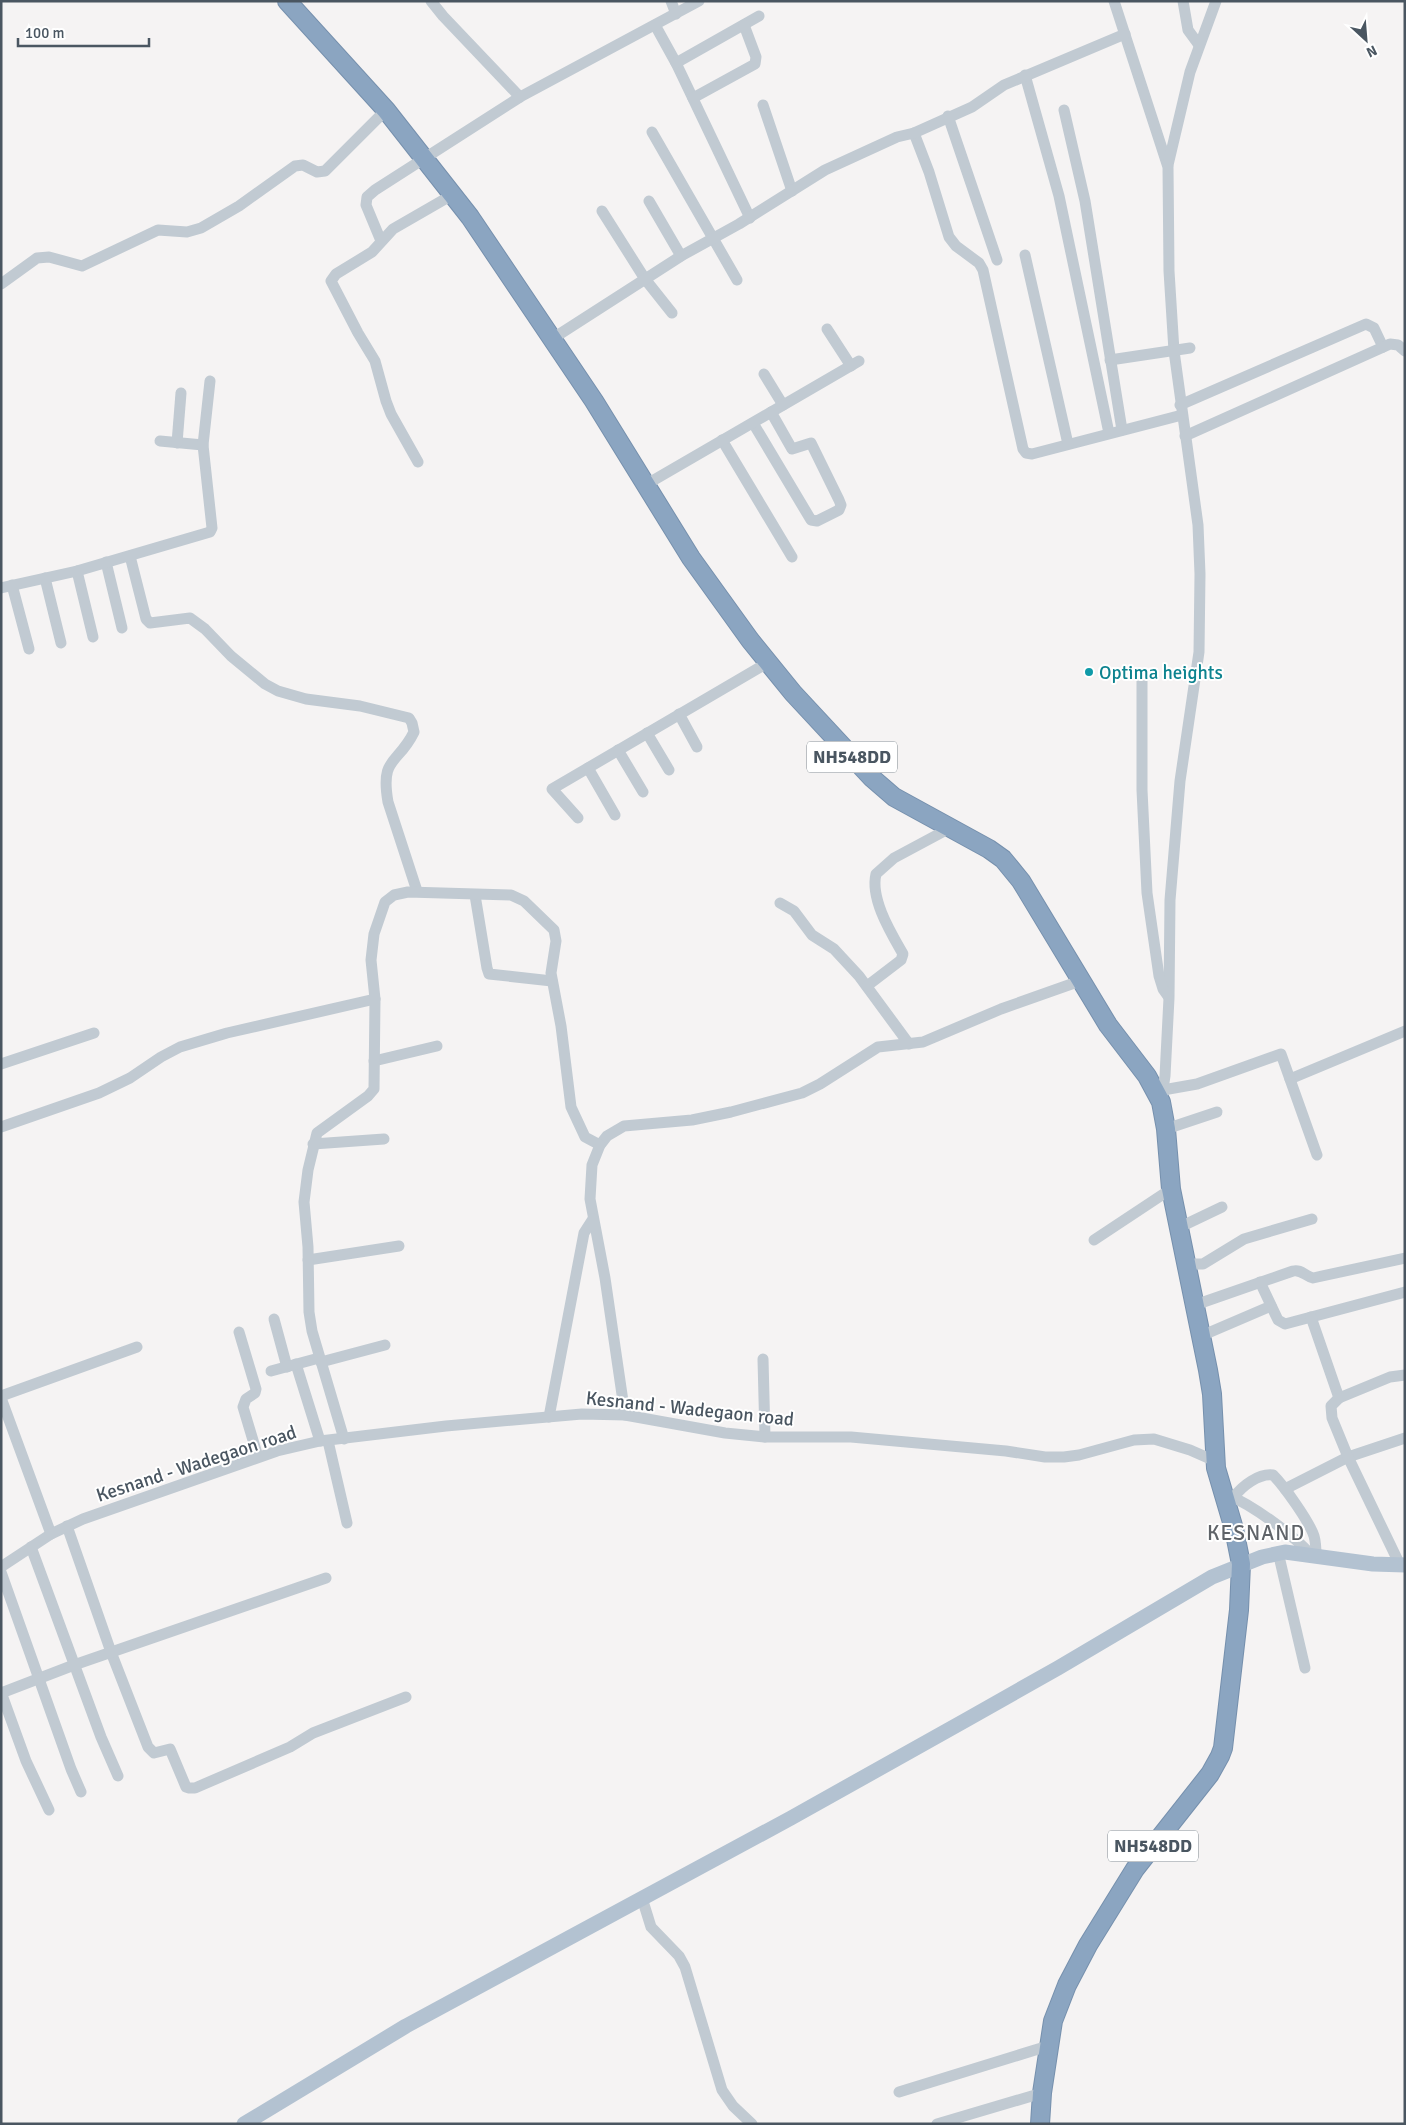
<svg xmlns="http://www.w3.org/2000/svg" width="1406" height="2125" viewBox="0 0 1406 2125" font-family="Signika,sans-serif">
	<rect width="100%" height="100%" fill="#f5f3f3"/>
	<g fill="none" stroke-linecap="round" stroke-linejoin="round">
		<defs>
			<polyline id="highway" points="287,1 386,110 470,217 594,401 691,558 750,640 793,693 872,778 894,797 989,849 1003,859 1021,881 1108,1025 1147,1076 1161,1102 1166,1129 1171,1189 1208,1370 1212,1394 1216,1468 1234,1529 1241,1564 1239,1610 1223,1748 1220,1756 1210,1774 1135,1869 1088,1945 1067,1985 1053,2021 1042,2093 1040,2124"/>
		</defs>
		<use href="#highway" stroke="#7690ad" stroke-width="20"/>
		<g stroke="#c1cad2" stroke-width="11">
			<polyline points="431,1 443,16 520,97"/>
			<polyline points="671,1 676,14"/>
			<polyline points="1114,1 1168,167 1169,271 1174,351 1198,525 1200,574 1199,652 1180,781 1170,900 1169,998 1165,1076 1161,1102"/>
			<polyline points="1183,1 1188,30 1199,45"/>
			<polyline points="655,25 676,63 750,218"/>
			<polyline points="676,63 759,16"/>
			<polyline points="1025,75 1059,196 1109,433"/>
			<polyline points="693,98 755,64 756,57 744,25"/>
			<polyline points="763,105 792,191"/>
			<polyline points="1064,110 1085,201 1122,430"/>
			<polyline points="948,116 997,260"/>
			<polyline points="652,132 737,280"/>
			<polyline points="914,133 929,172 949,237 956,246 979,263 983,270 1023,449 1026,453 1032,454 1182,415"/>
			<polyline points="1168,165 1190,72 1216,1"/>
			<polyline points="649,201 681,256"/>
			<polyline points="602,211 645,279 672,313"/>
			<polyline points="381,241 366,205 367,197 375,190 520,97 699,1"/>
			<polyline points="1025,255 1068,444"/>
			<polyline points="1,284 37,258 49,257 82,266 158,230 187,232 201,228 239,206 295,166 303,165 317,172 325,171 386,110"/>
			<polyline points="827,329 851,366"/>
			<polyline points="552,339 681,256 739,224 825,170 897,137 914,133 972,107 1004,85 1125,34"/>
			<polyline points="1110,360 1190,348"/>
			<polyline points="764,374 783,405"/>
			<polyline points="1180,405 1366,324 1374,328 1383,347"/>
			<polyline points="753,423 811,520 817,521 839,510 841,505 839,500 811,443 792,449 771,412"/>
			<polyline points="1185,436 1390,344 1398,345 1405,351"/>
			<polyline points="722,440 792,557"/>
			<polyline points="160,441 203,445"/>
			<polyline points="177,443 181,393"/>
			<polyline points="418,462 391,414 386,401 375,361 358,333 331,281 336,274 372,252 393,229 452,195"/>
			<polyline points="647,484 859,361"/>
			<path d="M130 556 146 619 150 623 190 618 205 629 231 656 265 684 278 691 306 699 360 706 409 718 412 723 414 732C398 765 380 756 388 802L417 891"/>
			<polyline points="106,562 122,628"/>
			<polyline points="77,571 93,637"/>
			<polyline points="45,578 61,643"/>
			<polyline points="12,585 29,649"/>
			<polyline points="1,588 77,571 210,532 212,528 203,445 210,381"/>
			<polyline points="1142,678 1142,790 1147,893 1159,976 1163,989 1168,996"/>
			<polyline points="679,714 697,747"/>
			<polyline points="647,733 669,770"/>
			<polyline points="618,750 643,792"/>
			<polyline points="588,768 615,815"/>
			<polyline points="578,818 552,789 769,662"/>
			<polyline points="475,895 487,968 489,974 552,981"/>
			<polyline points="780,903 794,911 812,935 834,949 859,976 909,1044"/>
			<path d="M867 986 901 960 903 954C891 933 870 899 876 874L894 858 950 828"/>
			<polyline points="374,1061 437,1046"/>
			<polyline points="1,1064 94,1033"/>
			<polyline points="1290,1079 1405,1031"/>
			<polyline points="1163,1090 1197,1084 1281,1054 1317,1155"/>
			<polyline points="1,1127 99,1093 130,1078 161,1057 180,1047 227,1033 375,999"/>
			<polyline points="1166,1129 1217,1112"/>
			<polyline points="313,1144 384,1139"/>
			<polyline points="1178,1228 1222,1207"/>
			<polyline points="1094,1240 1171,1189"/>
			<polyline points="308,1260 399,1246"/>
			<polyline points="1186,1264 1203,1264 1244,1239 1312,1219"/>
			<polyline points="1260,1282 1278,1320 1285,1324 1405,1292"/>
			<path d="M1195 1305 1293 1271C1301 1269 1305 1276 1313 1278L1405 1258"/>
			<polyline points="1311,1317 1339,1398"/>
			<polyline points="274,1319 287,1367"/>
			<polyline points="239,1332 256,1389 255,1393 246,1399 243,1407 258,1457"/>
			<polyline points="1201,1336 1271,1306"/>
			<polyline points="763,1359 765,1437"/>
			<polyline points="321,1362 385,1345"/>
			<polyline points="296,1364 320,1441"/>
			<polyline points="271,1371 319,1358"/>
			<polyline points="1,1396 137,1347"/>
			<polyline points="1,1398 51,1534"/>
			<polyline points="625,1415 605,1278 590,1199 592,1165 600,1145 607,1136 624,1126 692,1120 731,1112 802,1093 820,1084 878,1047 923,1042 1001,1009 1080,981"/>
			<polyline points="549,1417 584,1233 593,1219"/>
			<polyline points="344,1439 312,1331 309,1312 308,1247 304,1202 308,1170 317,1133 368,1096 374,1089 375,999 371,960 374,934 385,902 394,895 408,892 511,895 524,901 554,930 556,941 551,973 561,1026 571,1107 585,1137 600,1145"/>
			<polyline points="328,1441 347,1523"/>
			<polyline points="1285,1489 1348,1457 1405,1438"/>
			<path d="M1228 1495C1252 1505 1294 1535 1311 1555"/>
			<path d="M1234 1497C1242 1486 1259 1473 1273 1475 1284 1486 1309 1521 1314 1536 1316 1543 1316 1549 1316 1556"/>
			<polyline points="67,1526 111,1652 148,1747 154,1753 170,1749 186,1787 189,1788 195,1788 290,1747 313,1733 406,1697"/>
			<polyline points="31,1547 101,1737 118,1776"/>
			<polyline points="1278,1552 1305,1668"/>
			<polyline points="1400,1565 1348,1457 1332,1418 1331,1406 1339,1398 1390,1377 1405,1375"/>
			<polyline points="1,1567 51,1534 83,1519 277,1451 320,1441 446,1426 582,1414 625,1415 725,1433 765,1437 851,1437 1006,1451 1045,1457 1064,1457 1079,1455 1134,1440 1154,1439 1190,1450 1215,1461"/>
			<polyline points="1,1572 71,1769 81,1792"/>
			<polyline points="1,1692 26,1761 49,1810"/>
			<polyline points="1,1693 74,1665 326,1578"/>
			<polyline points="642,1898 651,1927 679,1956 685,1967 722,2090 733,2106 752,2124"/>
			<polyline points="899,2092 1048,2046"/>
			<polyline points="937,2124 1042,2093"/>
		</g>
		<polyline stroke="#b3c2d1" stroke-width="15" points="244,2124 406,2026 791,1818 966,1720 1058,1668 1212,1577 1262,1557 1285,1552 1373,1564 1405,1565"/>
		<use href="#highway" stroke="#8ba5c1" stroke-width="18"/>
	</g>
	<circle fill="#0f9aa8" stroke="#fff" stroke-width="2" cx="1089" cy="672" r="5"/>
	<g text-anchor="middle" stroke-width="4" stroke-linejoin="round" paint-order="stroke">
		<g fill="#fff" stroke="#808990" stroke-width="1">
			<rect x="807" y="741.5" width="90" height="31" rx="4"/>
			<rect x="1108" y="1830.5" width="90" height="31" rx="4"/>
		</g>
		<g font-size="18" font-weight="bold" fill="#4a5661">
			<text x="852" y="763">NH548DD</text>
			<text x="1153" y="1852">NH548DD</text>
		</g>
		<g font-size="19" fill="#0d838f" stroke="#fff" text-anchor="start">
			<text x="1099" y="679">Optima heights</text>
		</g>
		<g font-size="19" fill="#4a5661" stroke="#fff">
			<text transform="translate(690 1408) rotate(6)" y="7">Kesnand - Wadegaon road</text>
			<text transform="translate(196 1463) rotate(-18)" y="7">Kesnand - Wadegaon road</text>
		</g>
		<g font-size="21" letter-spacing="1" fill="#5f6368" stroke="#fff">
			<text x="1256" y="1540">KESNAND</text>
		</g>
	</g>
	<rect width="1406" height="2125" fill="none" stroke="#4a5661" stroke-width="5"/>
	<g transform="translate(1366 40) rotate(154)" stroke="#ffffff" stroke-width="4" paint-order="stroke">
	<path d="M0-4L9 19L0 12L-9 19Z" fill="#4a5661"/>
	<text y="-8" font-size="14" font-weight="bold" text-anchor="middle" fill="#4a5661">N</text>
	</g>
	<path d="M18 38v8h131v-8" fill="none" stroke="#4a5661" stroke-width="2.5"/>
	<text x="25" y="38" font-size="15" fill="#4a5661" stroke="#ffffff" stroke-width="4" paint-order="stroke">100 m</text>
</svg>
